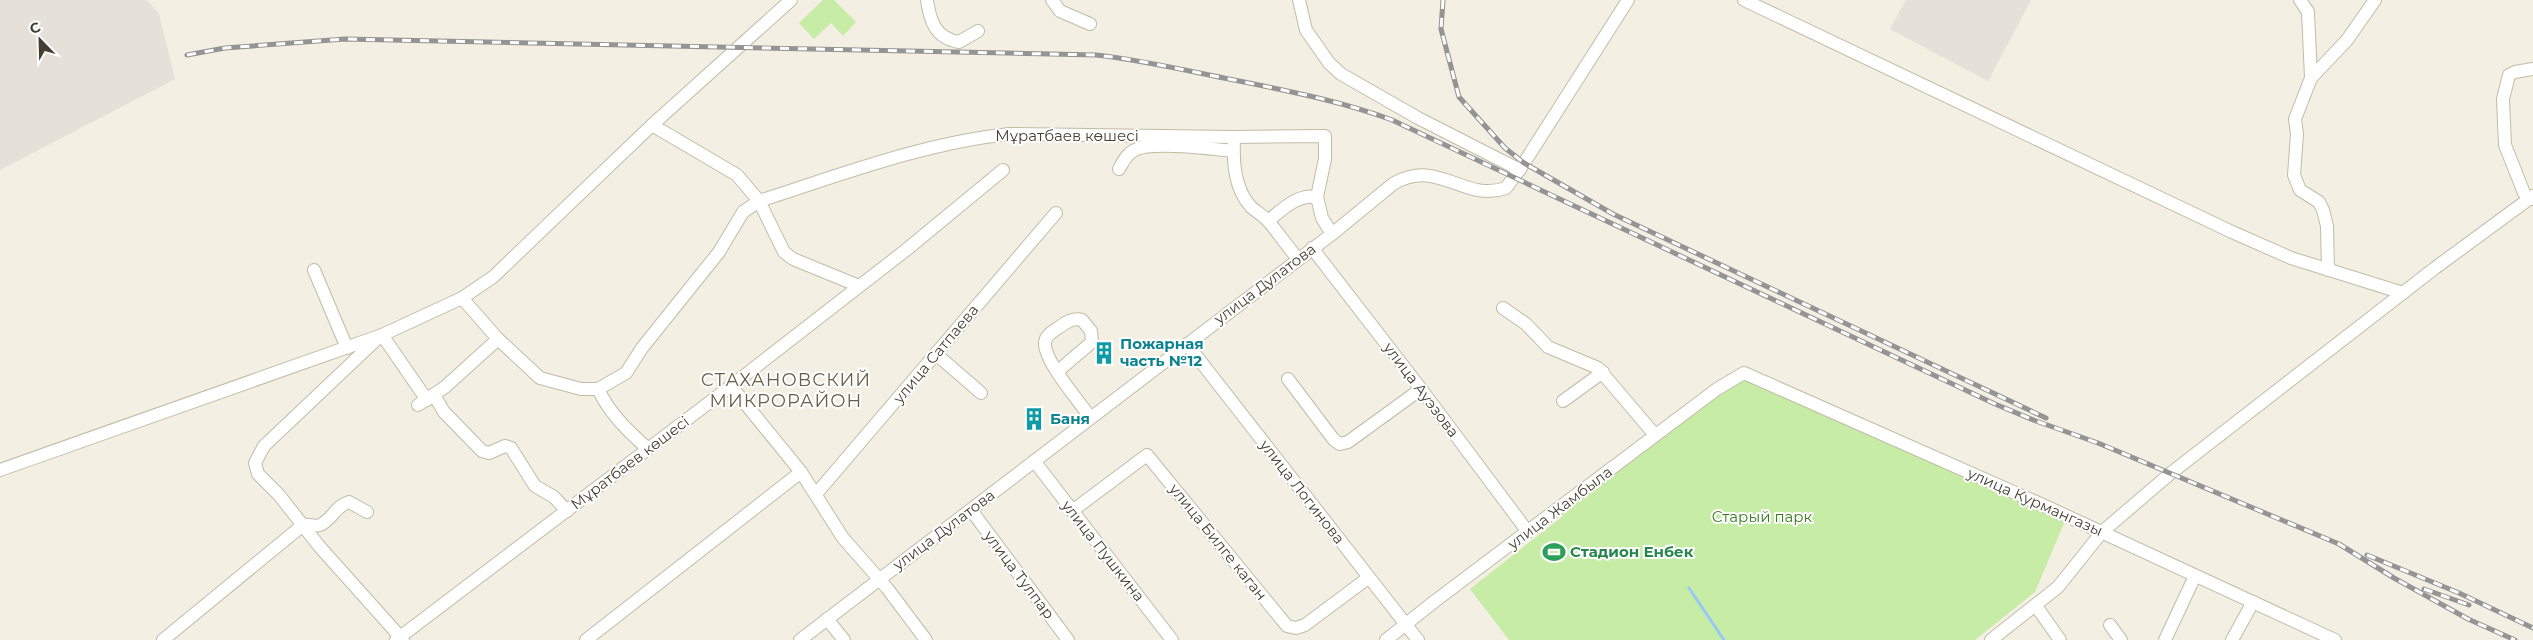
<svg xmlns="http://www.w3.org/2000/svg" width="2533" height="640" viewBox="0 0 2533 640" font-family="Montserrat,sans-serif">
	<rect width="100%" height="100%" fill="#f3efe2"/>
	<g fill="#e5e0d8">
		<polygon points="0,0 147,0 159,14 175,79 0,170"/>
		<polygon points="1906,0 2031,0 1988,81 1890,29"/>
	</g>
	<g fill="#c7eca6">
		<polygon points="823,0 834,0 856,22 843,36 831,23 814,39 799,23"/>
		<polygon points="1744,376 2065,521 2035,592 1975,640 1509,640 1470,589 1563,516 1559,512"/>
	</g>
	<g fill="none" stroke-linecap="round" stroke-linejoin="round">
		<polyline stroke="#97c8f7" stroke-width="3" points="1689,588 1724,640"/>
		<defs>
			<g id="minor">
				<path d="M927 0C930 21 935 38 959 42L978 31"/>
				<polyline points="1052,0 1060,11 1090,24"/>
				<polyline points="1299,0 1306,30 1329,63 1341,74 1418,118 1520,170"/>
				<polyline points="1744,0 2232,232 2291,258 2403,293"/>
				<polyline points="2300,0 2308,12 2311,78"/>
				<polyline points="2533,69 2515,72 2509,75 2503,99 2505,145 2524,193 2529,199 2533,199"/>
				<polyline points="652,125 737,175 759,201 784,252 793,259 859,286"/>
				<path d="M1234 137C1233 162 1234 188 1251 207 1257 212 1264 216 1269 222 1279 234 1288 247 1298 259"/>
				<path d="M1119 169C1123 162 1126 155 1133 151 1149 140 1213 149 1233 151"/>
				<path d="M1268 221C1283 209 1297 194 1317 197"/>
				<polyline points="1312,248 1421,389 1528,532"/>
				<polyline points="314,270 347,348"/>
				<polyline points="2328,270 2327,226 2323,210 2319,202 2300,190 2294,175 2297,134 2295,119 2311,78 2347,40 2375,0"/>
				<path d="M462 298 498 339 540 378 581 389H598L626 373 642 348 719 252 743 212 759 201C840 175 924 143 1009 134L1234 137 1325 136V159L1317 197 1322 218 1332 234"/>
				<polyline points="1503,308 1526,324 1548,347 1598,368 1655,435"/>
				<polyline points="382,335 427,400"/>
				<polyline points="377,339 264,446 255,463 258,474 279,495 319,546 403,640"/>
				<polyline points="1187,344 1418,640"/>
				<polyline points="936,354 981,393"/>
				<path d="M1058 371 1092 342 1091 331 1082 320C1073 317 1065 323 1058 328 1052 332 1046 335 1045 342 1043 360 1079 401 1090 417"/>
				<polyline points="1288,379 1334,440 1340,444 1348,442 1421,389"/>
				<polyline points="731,386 801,472 843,538 887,588 926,640"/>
				<path d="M598 389C610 414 627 430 648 449"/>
				<polyline points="434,395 444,412 482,451 489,453 505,446 511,448 535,486 554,497 567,511"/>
				<polyline points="1563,401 1603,372"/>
				<polyline points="418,405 445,387 498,339"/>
				<polyline points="1035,462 1172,640"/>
				<polyline points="0,470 382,335 462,298 493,277 652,125 791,0"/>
				<polyline points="816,494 1056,213"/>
				<polyline points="971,510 1068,640"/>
				<polyline points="1072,511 1147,455 1287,626 1296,628 1305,625 1368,578"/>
				<polyline points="2036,606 2060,640"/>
				<polyline points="827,619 844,640"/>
				<polyline points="2110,625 2121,640"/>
				<path d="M163 640 303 525C309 524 315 527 320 525 332 520 336 505 349 502L367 512"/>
				<polyline points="396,640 731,386 906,250 1003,170"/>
				<polyline points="586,640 801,472"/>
				<path d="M800 640 1332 234 1393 184C1438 157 1464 203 1506 188L1524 163 1628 0"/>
				<polyline points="1386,640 1435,601 1717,389 1744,373 2045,506 2335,640"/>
				<polyline points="1991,640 2058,587 2102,532 2171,473 2435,268 2533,196"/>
				<polyline points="2165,640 2195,576"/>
				<polyline points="2232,640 2253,602"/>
			</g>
		</defs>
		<use href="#minor" stroke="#c2bba7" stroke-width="14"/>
		<use href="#minor" stroke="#fff" stroke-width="12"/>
		<defs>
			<g id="rail">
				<polyline points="1443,0 1441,29 1459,97 1505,148 1524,163 1613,214 2046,418"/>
				<path d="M187 55 225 48 345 39 1096 55C1142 60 1188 71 1234 80 1288 91 1341 101 1392 120L1995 404 2036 421 2098 443 2339 544 2394 578 2468 619 2515 640"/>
				<polyline points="2367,555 2459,593 2533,628"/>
				<polyline points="2424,589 2469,605"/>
			</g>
		</defs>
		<use href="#rail" stroke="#949494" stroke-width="5"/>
		<use href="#rail" stroke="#fff" stroke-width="3" stroke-dasharray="9" stroke-linecap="butt"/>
	</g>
	<defs>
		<symbol id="building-bare" viewBox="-9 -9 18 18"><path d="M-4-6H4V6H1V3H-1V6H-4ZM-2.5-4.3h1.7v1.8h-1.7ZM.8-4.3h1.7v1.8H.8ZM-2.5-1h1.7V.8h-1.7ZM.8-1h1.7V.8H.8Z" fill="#0f9aa8" stroke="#fff" stroke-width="2.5" paint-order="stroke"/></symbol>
		<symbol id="stadium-bare" viewBox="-9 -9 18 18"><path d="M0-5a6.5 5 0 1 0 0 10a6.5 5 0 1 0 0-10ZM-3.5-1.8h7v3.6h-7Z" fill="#2e9e5b" stroke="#fff" stroke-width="2.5" paint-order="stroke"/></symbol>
	</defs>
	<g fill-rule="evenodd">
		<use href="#building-bare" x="1088" y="337" width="32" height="32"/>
		<use href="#building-bare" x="1018" y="403" width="32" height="32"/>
		<use href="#stadium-bare" x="1538" y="536" width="32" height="32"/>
	</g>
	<g text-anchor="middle" stroke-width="4" stroke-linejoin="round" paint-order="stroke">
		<g font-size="15" fill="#453f32" stroke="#fff">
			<text x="1067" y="141">Мұратбаев көшесі</text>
			<text transform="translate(1265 284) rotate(-37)" y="5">улица Дулатова</text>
			<text transform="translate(936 354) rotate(-50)" y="5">улица Сатпаева</text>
			<text transform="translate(1421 390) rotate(53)" y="5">улица Ауэзова</text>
			<text transform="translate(630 463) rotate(-37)" y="5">Мұратбаев көшесі</text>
			<text transform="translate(1302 492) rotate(52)" y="5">улица Логинова</text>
			<text transform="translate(2035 502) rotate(24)" y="5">улица Курмангазы</text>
			<text transform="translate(1560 508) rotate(-37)" y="5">улица Жамбыла</text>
			<text transform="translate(944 530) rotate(-37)" y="5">улица Дулатова</text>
			<text transform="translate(1218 542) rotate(51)" y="5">улица Билге каган</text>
			<text transform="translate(1103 551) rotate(52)" y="5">улица Пушкина</text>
			<text transform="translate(1019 575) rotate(53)" y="5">улица Тулпар</text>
		</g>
		<g font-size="15" font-weight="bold" fill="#0d838f" stroke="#fff" text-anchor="start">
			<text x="1120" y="349">Пожарная<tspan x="1120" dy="17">часть №12</tspan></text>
			<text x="1050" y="424">Баня</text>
		</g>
		<g font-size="15" fill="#3b7c20" stroke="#fff">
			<text x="1762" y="522">Старый парк</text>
		</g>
		<g font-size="15" font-weight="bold" fill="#27864d" stroke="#fff" text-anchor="start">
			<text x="1570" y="557">Стадион Енбек</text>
		</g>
		<g font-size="18" letter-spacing="1" fill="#695f48" stroke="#fff">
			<text x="786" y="386">СТАХАНОВСКИЙ<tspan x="786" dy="21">МИКРОРАЙОН</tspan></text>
		</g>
	</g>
	<g transform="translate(40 40) rotate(337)" stroke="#ffffff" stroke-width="4" paint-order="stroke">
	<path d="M0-4L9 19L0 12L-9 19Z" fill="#453f32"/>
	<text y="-8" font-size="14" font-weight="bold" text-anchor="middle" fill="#453f32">С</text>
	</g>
</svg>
